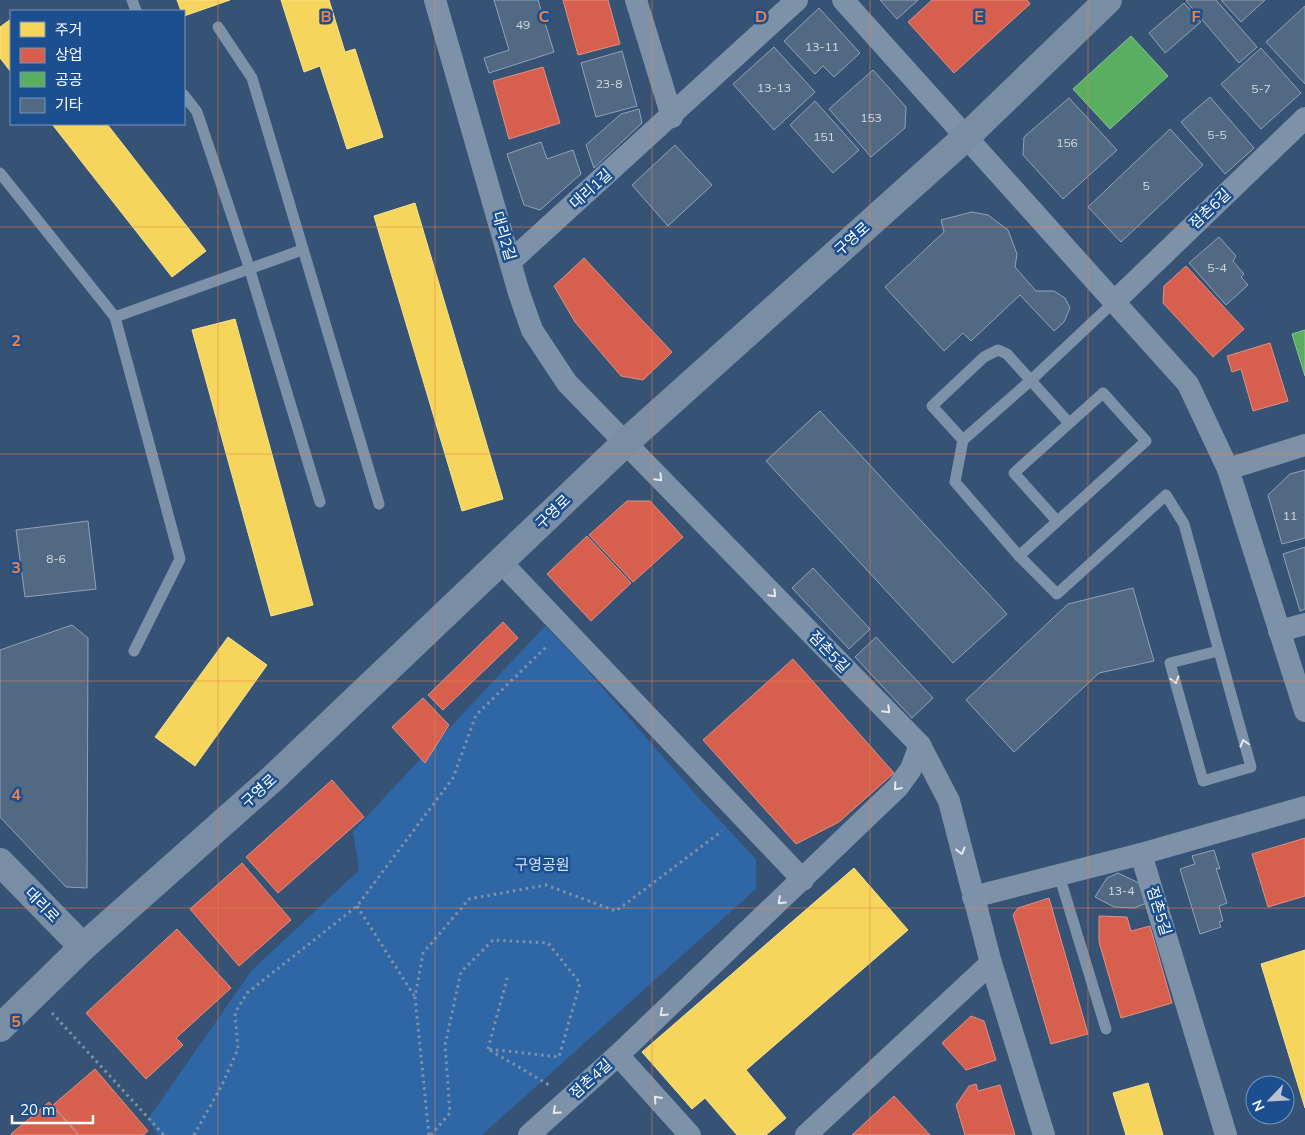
<svg xmlns="http://www.w3.org/2000/svg" width="1305" height="1135" viewBox="0 0 1305 1135" font-family="Mulish,'Noto Sans KR',sans-serif">
	<rect width="100%" height="100%" fill="#365274"/>
	<polygon fill="#2f66a5" points="545,626 581,663 697,796 756,859 756,889 482,1135 158,1135 148,1119 252,970 359,870 353,831"/>
	<g fill="#f6d55c" stroke="#f9e28d">
		<polygon points="177,0 230,0 184,16 184,11 181,11"/>
		<polygon points="281,0 329,0 345,52 355,49 383,137 347,149 320,66 304,72"/>
		<polygon points="11,19 11,72 0,58 0,27"/>
		<polygon points="52,124 107,124 206,251 172,277"/>
		<polygon points="415,203 503,499 462,511 374,216"/>
		<polygon points="235,319 313,605 271,616 192,330"/>
		<polygon points="228,637 267,665 195,766 155,737"/>
		<polygon points="854,868 908,930 746,1070 786,1118 766,1135 737,1135 705,1098 692,1109 642,1052"/>
		<polygon points="1305,950 1305,1108 1261,964"/>
		<polygon points="1148,1083 1163,1135 1126,1135 1113,1093"/>
	</g>
	<g fill="#d6604d" stroke="#e29082">
		<polygon points="563,0 608,0 620,44 578,55"/>
		<polygon points="932,0 1027,0 1030,4 954,73 908,22"/>
		<polygon points="543,67 560,123 509,139 493,81"/>
		<polygon points="584,258 672,352 643,380 621,376 575,322 554,286"/>
		<polygon points="1186,266 1244,329 1213,357 1163,303 1164,286"/>
		<polygon points="1270,343 1288,401 1253,411 1241,369 1232,372 1227,356"/>
		<polygon points="627,501 650,501 683,537 633,582 589,535"/>
		<polygon points="587,536 631,583 591,621 547,574"/>
		<polygon points="503,622 518,638 443,710 428,695"/>
		<polygon points="793,659 894,773 839,822 796,844 703,740"/>
		<polygon points="423,698 449,725 425,763 392,727"/>
		<polygon points="332,780 364,817 278,893 246,857"/>
		<polygon points="1305,838 1305,896 1268,907 1252,854"/>
		<polygon points="242,863 291,920 239,966 190,909"/>
		<polygon points="1049,898 1088,1034 1051,1044 1013,915 1018,908"/>
		<polygon points="1099,916 1127,917 1131,931 1150,926 1172,1003 1121,1018 1099,942"/>
		<polygon points="177,929 231,988 176,1038 183,1045 146,1079 86,1013"/>
		<polygon points="971,1016 984,1021 996,1060 966,1070 942,1043"/>
		<polygon points="95,1069 148,1131 143,1135 79,1135 53,1105"/>
		<polygon points="976,1084 978,1091 1000,1085 1015,1135 965,1135 956,1105 969,1086"/>
		<polygon points="894,1096 930,1135 852,1135"/>
		<polygon points="49,1102 78,1135 12,1135 11,1134"/>
	</g>
	<g fill="#5aae61" stroke="#8cc690">
		<polygon points="1131,36 1168,76 1110,129 1073,89"/>
		<polygon points="1305,330 1305,376 1292,334"/>
	</g>
	<g fill="#526984" stroke="#92a2b6">
		<polygon points="494,0 538,0 554,52 489,73 484,58 509,50"/>
		<polygon points="880,0 918,0 897,19"/>
		<polygon points="1188,0 1216,0 1257,47 1239,63 1186,1"/>
		<polygon points="1221,0 1265,0 1241,22"/>
		<polygon points="1184,3 1201,22 1165,53 1149,33"/>
		<polygon points="1305,6 1305,84 1266,42"/>
		<polygon points="819,8 860,53 834,77 823,66 815,74 784,41"/>
		<polygon points="774,47 815,92 774,130 733,84"/>
		<polygon points="1261,48 1301,93 1261,129 1221,84"/>
		<polygon points="622,51 637,106 596,117 581,63"/>
		<polygon points="873,70 906,107 905,128 871,157 829,109"/>
		<polygon points="1210,97 1254,148 1225,174 1181,122"/>
		<polygon points="1069,98 1117,150 1063,199 1023,155 1024,137"/>
		<polygon points="815,101 859,150 833,173 790,125"/>
		<polygon points="639,109 642,123 594,168 586,145 621,114"/>
		<polygon points="1170,129 1203,165 1121,242 1088,207"/>
		<polygon points="541,142 547,159 573,150 581,174 540,210 524,205 507,154"/>
		<polygon points="675,145 712,185 668,226 632,185"/>
		<polygon points="972,212 988,215 1008,230 1017,254 1015,267 1036,291 1054,291 1065,298 1070,308 1064,322 1054,331 1020,295 971,341 963,333 944,351 885,287 944,232 941,220"/>
		<polygon points="1219,237 1236,256 1233,261 1244,274 1241,277 1248,285 1226,305 1189,263"/>
		<polygon points="820,411 1007,614 953,663 766,461"/>
		<polygon points="1305,470 1305,538 1282,544 1268,495 1290,474"/>
		<polygon points="88,521 96,589 25,597 16,530"/>
		<polygon points="1305,547 1305,609 1300,611 1283,554"/>
		<polygon points="813,568 870,629 849,649 792,588"/>
		<polygon points="1133,588 1154,661 1099,673 1014,752 966,700 1068,604"/>
		<polygon points="72,625 88,638 87,888 66,887 0,817 0,650"/>
		<polygon points="876,637 933,698 912,718 855,657"/>
		<polygon points="1214,850 1220,869 1216,868 1227,903 1219,906 1223,921 1219,922 1221,927 1200,934 1180,869 1195,864 1192,856"/>
		<polygon points="1118,873 1143,885 1147,903 1134,908 1114,907 1095,897 1107,878"/>
	</g>
	<g fill="none" stroke-linecap="round" stroke-linejoin="round">
		<g stroke="#7d92a8" stroke-width="3" stroke-dasharray="2.5 4" stroke-linecap="butt">
			<polyline points="357,906 415,997"/>
			<polyline points="52,1013 164,1135"/>
			<polyline points="488,1049 508,975"/>
			<polyline points="194,1135 222,1085 238,1049 235,1013 247,993 357,906 453,778 476,715 547,646"/>
			<polyline points="429,1135 415,997 423,953 469,899 546,885 616,911 722,831"/>
			<polyline points="431,1135 450,1113 445,1045 461,972 493,940 548,943 580,983 559,1057 488,1049 549,1085"/>
		</g>
		<g stroke="#7d92a8" stroke-width="11">
			<polyline points="132,0 136,11"/>
			<polyline points="218,27 252,78 379,504"/>
			<polyline points="184,95 197,112 248,264 320,502"/>
			<polyline points="0,173 115,317 180,559 134,651"/>
			<polyline points="115,317 302,250"/>
			<polyline points="963,440 932,406 984,357 998,350 1007,354 1069,423"/>
			<polyline points="1057,521 1014,473 1103,393 1146,441 1019,556 955,482 963,440 1030,381 1115,301"/>
			<polyline points="1019,556 1057,594 1166,495 1184,524 1251,767 1203,781 1170,663 1218,651"/>
			<polyline points="1059,875 1106,1029"/>
		</g>
		<g stroke="#7d92a8" stroke-width="22">
			<polyline points="435,0 519,293 532,330 567,383 920,745 949,801 991,963 1044,1135"/>
			<polyline points="636,0 672,117"/>
			<polyline points="843,0 1188,384 1228,469 1305,711"/>
			<polyline points="511,261 797,0"/>
			<polyline points="1115,301 1305,118"/>
			<polyline points="1228,469 1305,445"/>
			<polyline points="501,562 803,880"/>
			<polyline points="1279,631 1305,624"/>
			<polyline points="1141,854 1226,1135"/>
			<polyline points="973,897 1141,854 1305,807"/>
			<polyline points="618,1055 690,1135"/>
			<polyline points="529,1135 618,1055 898,787 911,769 920,745"/>
			<polyline points="806,1135 991,963"/>
		</g>
		<g stroke="#798da4" stroke-width="28">
			<polyline points="0,862 83,947"/>
			<polyline points="0,1028 83,947 271,780 625,443 966,137 1108,0"/>
		</g>
	</g>
	<defs><path id="oneway-chevron" d="M-2-3.5L2.5 0L-2 3.5" fill="none" stroke-width="1.6" stroke-linecap="round" stroke-linejoin="round" transform="scale(1.25)"/></defs>
	<g stroke="#e5e9ee">
		<use href="#oneway-chevron" transform="translate(659 478) rotate(46)"/>
		<use href="#oneway-chevron" transform="translate(773 594) rotate(46)"/>
		<use href="#oneway-chevron" transform="translate(1175 680) rotate(74)"/>
		<use href="#oneway-chevron" transform="translate(887 710) rotate(45)"/>
		<use href="#oneway-chevron" transform="translate(1244 743) rotate(-106)"/>
		<use href="#oneway-chevron" transform="translate(897 787) rotate(131)"/>
		<use href="#oneway-chevron" transform="translate(961 851) rotate(76)"/>
		<use href="#oneway-chevron" transform="translate(781 901) rotate(136)"/>
		<use href="#oneway-chevron" transform="translate(663 1013) rotate(137)"/>
		<use href="#oneway-chevron" transform="translate(657 1099) rotate(-132)"/>
		<use href="#oneway-chevron" transform="translate(556 1111) rotate(138)"/>
	</g>
	<path fill="none" stroke="#ee8249" stroke-width="1" stroke-opacity="0.55" d="M218 0V1135M435 0V1135M652 0V1135M870 0V1135M1088 0V1135M0 227H1305M0 454H1305M0 681H1305M0 908H1305"/>
	<g text-anchor="middle" stroke-width="5" stroke-linejoin="round" paint-order="stroke">
		<g font-size="12" fill="#d4dae0">
			<text x="523" y="29">49</text>
			<text x="822" y="51">13-11</text>
			<text x="609" y="88">23-8</text>
			<text x="774" y="92">13-13</text>
			<text x="1261" y="93">5-7</text>
			<text x="871" y="122">153</text>
			<text x="1217" y="139">5-5</text>
			<text x="824" y="141">151</text>
			<text x="1067" y="147">156</text>
			<text x="1146" y="190">5</text>
			<text x="1217" y="272">5-4</text>
			<text x="1290" y="520">11</text>
			<text x="56" y="563">8-6</text>
			<text x="1121" y="895">13-4</text>
		</g>
		<g font-size="15" fill="#fff" stroke="#1b4f8f">
			<text transform="translate(591 189) rotate(-42)" y="5">대리1길</text>
			<text transform="translate(1210 209) rotate(-44)" y="5">점촌6길</text>
			<text transform="translate(504 236) rotate(74)" y="5">대리2길</text>
			<text transform="translate(852 239) rotate(-42)" y="5">구영로</text>
			<text transform="translate(553 512) rotate(-44)" y="5">구영로</text>
			<text transform="translate(829 652) rotate(46)" y="5">점촌5길</text>
			<text transform="translate(259 791) rotate(-42)" y="5">구영로</text>
			<text transform="translate(42 905) rotate(46)" y="5">대리로</text>
			<text transform="translate(1159 911) rotate(73)" y="5">점촌5길</text>
			<text transform="translate(591 1079) rotate(-42)" y="5">점촌4길</text>
		</g>
		<g font-size="15" fill="#cfe3fa" stroke="#1b4f8f">
			<text x="542" y="870">구영공원</text>
		</g>
	</g>
	<g font-size="16" text-anchor="middle" font-weight="bold" fill="#ee8249" stroke="#1b4f8f" stroke-width="5" stroke-linejoin="round" paint-order="stroke">
		<text x="326" y="22">B</text>
		<text x="544" y="22">C</text>
		<text x="761" y="22">D</text>
		<text x="979" y="22">E</text>
		<text x="1196" y="22">F</text>
		<text x="16" y="346">2</text>
		<text x="16" y="573">3</text>
		<text x="16" y="800">4</text>
		<text x="16" y="1027">5</text>
	</g>
	<rect x="10" y="10" width="175" height="115" fill="#1b4f8f" stroke="#7695bc"/>
	<rect x="20" y="22" width="25" height="15" fill="#f6d55c" stroke="#7695bc"/>
	<text x="55" y="35" font-size="15" fill="#ffffff">주거</text>
	<rect x="20" y="48" width="25" height="15" fill="#d6604d" stroke="#7695bc"/>
	<text x="55" y="60" font-size="15" fill="#ffffff">상업</text>
	<rect x="20" y="72" width="25" height="15" fill="#5aae61" stroke="#7695bc"/>
	<text x="55" y="85" font-size="15" fill="#ffffff">공공</text>
	<rect x="20" y="98" width="25" height="15" fill="#526984" stroke="#7695bc"/>
	<text x="55" y="110" font-size="15" fill="#ffffff">기타</text>
	<g transform="translate(1270 1100) rotate(245)"><circle r="24" fill="#1b4f8f" stroke="#7695bc"/>
	<path d="M0-4L9 19L0 12L-9 19Z" fill="#b9c2ce"/>
	<text y="-8" font-size="14" font-weight="bold" text-anchor="middle" fill="#ffffff">N</text>
	</g>
	<path d="M12 1115v8h81v-8" fill="none" stroke="#ffffff" stroke-width="2.5"/>
	<text x="20" y="1115" font-size="15" fill="#ffffff" stroke="#1b4f8f" stroke-width="4" paint-order="stroke">20 m</text>
</svg>
